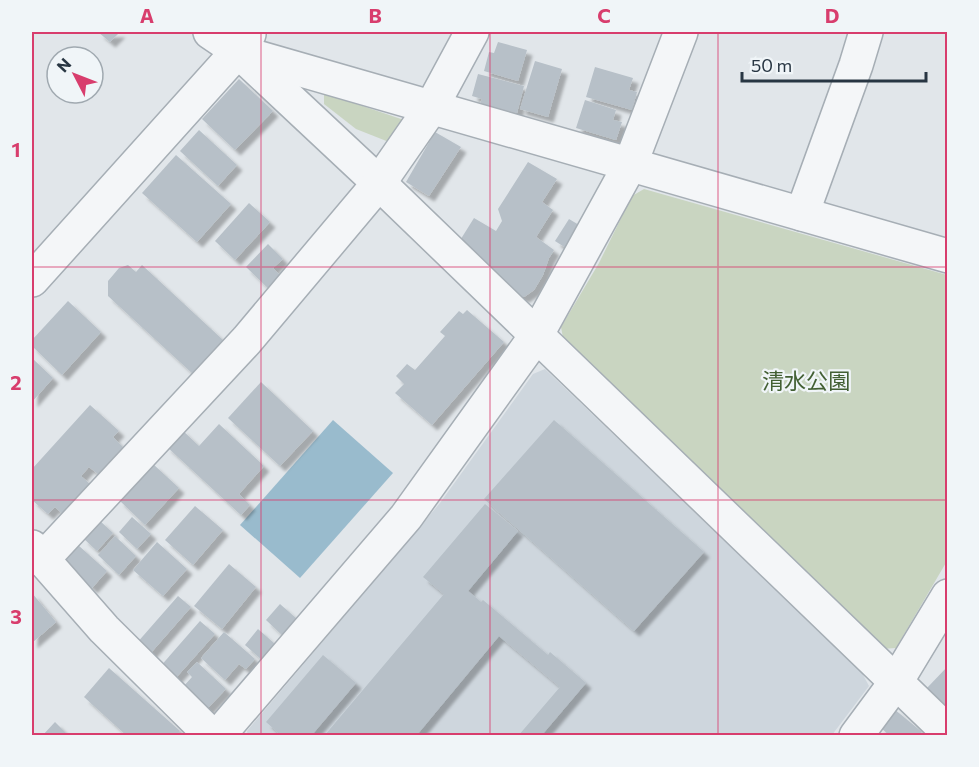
<svg xmlns="http://www.w3.org/2000/svg" width="979" height="767" viewBox="0 0 979 767" font-family="Commissioner,'Noto Sans JP',sans-serif">
	<defs>
		<filter id="shadow"><feDropShadow dx="5.5" dy="5.5" stdDeviation="1.5" flood-color="#0004"/></filter>
	</defs>
	<rect width="100%" height="100%" fill="#e1e6ea"/>
	<polygon fill="#ced6dd" points="545,369 861,671 869,686 832,735 248,736 247,731 440,503 533,374"/>
	<g fill="#c9d5c1">
		<polygon points="324,93 404,120 394,144 356,129 324,104"/>
		<polygon points="644,189 947,275 947,561 896,648 881,649 564,343 561,327 599,263 632,196"/>
	</g>
	<polygon fill="#99bbcd" points="333,420 393,473 300,578 240,525"/>
	<g fill="#b7c0c8" filter="url(#shadow)">
		<polygon points="98,32 120,32 110,42"/>
		<polygon points="498,42 527,50 518,81 484,71 489,52 494,53"/>
		<polygon points="535,61 562,69 548,117 520,109"/>
		<polygon points="595,67 633,78 629,90 637,92 632,110 586,97"/>
		<polygon points="478,74 524,86 517,113 480,104 482,99 472,96"/>
		<polygon points="239,79 273,111 235,150 202,119"/>
		<polygon points="585,100 616,110 613,120 622,122 616,140 576,128"/>
		<polygon points="199,130 237,165 218,186 180,151"/>
		<polygon points="435,132 461,147 429,196 406,182"/>
		<polygon points="176,155 231,204 197,242 142,193"/>
		<polygon points="528,162 557,179 542,202 553,210 536,237 554,250 549,258 543,275 534,290 524,297 514,295 503,287 499,275 478,262 481,256 459,242 474,218 496,231 502,221 498,209"/>
		<polygon points="249,203 270,222 235,260 215,241"/>
		<polygon points="569,219 579,225 566,248 555,241"/>
		<polygon points="268,244 283,259 273,268 284,279 272,292 246,267"/>
		<polygon points="128,265 136,272 142,265 223,340 222,356 193,374 108,296 108,281 119,268"/>
		<polygon points="68,301 101,332 62,375 32,346 32,340"/>
		<polygon points="467,310 504,342 432,425 395,393 404,384 396,376 407,364 415,370 445,336 440,332 459,311 463,314"/>
		<polygon points="32,358 53,378 32,402"/>
		<polygon points="261,382 313,431 280,466 228,418"/>
		<polygon points="90,405 119,431 113,437 123,447 98,474 89,467 81,476 91,485 63,514 55,507 48,514 32,500 32,469"/>
		<polygon points="554,420 704,552 634,631 484,499"/>
		<polygon points="219,424 264,466 239,494 250,505 241,515 166,446 181,429 199,446"/>
		<polygon points="153,464 179,488 145,525 119,500"/>
		<polygon points="485,504 518,531 468,591 481,602 483,600 548,655 550,652 586,683 541,736 518,736 560,687 499,636 416,736 324,736 444,594 423,577"/>
		<polygon points="195,506 223,530 193,565 165,540"/>
		<polygon points="132,517 151,534 137,549 119,532"/>
		<polygon points="99,520 113,533 97,551 83,538"/>
		<polygon points="115,536 136,556 119,575 98,555"/>
		<polygon points="157,542 187,569 163,596 133,570"/>
		<polygon points="78,545 107,571 92,588 63,562"/>
		<polygon points="229,564 256,587 222,629 194,606"/>
		<polygon points="32,593 56,622 32,643"/>
		<polygon points="178,596 191,607 149,655 136,644"/>
		<polygon points="280,604 297,619 283,636 266,620"/>
		<polygon points="200,621 215,634 174,680 159,668"/>
		<polygon points="258,629 275,644 262,660 245,645"/>
		<polygon points="224,632 255,659 246,669 239,664 225,680 201,658"/>
		<polygon points="323,655 356,683 311,736 282,736 266,722"/>
		<polygon points="197,662 226,689 205,711 181,689 192,677 187,672"/>
		<polygon points="948,666 948,708 926,689"/>
		<polygon points="109,668 180,731 176,736 127,736 84,697"/>
		<polygon points="894,709 922,732 918,736 890,736 880,727"/>
		<polygon points="55,722 69,736 42,736"/>
	</g>
	<g fill="none" stroke-linecap="round" stroke-linejoin="round">
		<defs>
			<g id="minor">
				<polyline points="210,32 238,51 379,183 948,732"/>
				<polyline points="246,54 948,256"/>
				<polyline points="802,214 856,65 866,32"/>
				<polyline points="32,280 238,51 249,34"/>
				<polyline points="32,547 104,629 212,736"/>
				<polyline points="42,560 247,340 379,183 431,108 472,32"/>
				<polyline points="218,736 406,517 536,336 630,165 681,32"/>
				<polyline points="856,736 896,682 948,596"/>
			</g>
		</defs>
		<use href="#minor" stroke="#a6aeb5" stroke-width="36"/>
		<use href="#minor" stroke="#f4f6f8" stroke-width="33"/>
	</g>
	<path fill="none" stroke="#d83d6d" stroke-width="1.5" stroke-opacity="0.55" d="M261 32V736M490 32V736M718 32V736M32 267H948M32 500H948"/>
	<g text-anchor="middle" stroke-width="4.5" stroke-linejoin="round" paint-order="stroke">
		<g font-size="22" fill="#436034" stroke="#f0f5f8">
			<text x="806" y="389">清水公園</text>
		</g>
	</g>
	<rect width="979" height="767" fill="none" stroke="#f0f5f8" stroke-width="66"/>
	<g transform="translate(75 75) rotate(312)"><circle r="28" fill="#f0f5f8" stroke="#a0a9b0" stroke-width="1.5"/>
	<path d="M0-4.5L10 22L0 15L-10 22Z" fill="#d83d6d"/>
	<text y="-9" font-size="16" font-weight="bold" text-anchor="middle" fill="#283643">N</text>
	</g>
	<path d="M742 72v9h184v-9" fill="none" stroke="#283643" stroke-width="3"/>
	<text x="751" y="72" font-size="18" fill="#283643" stroke="#f0f5f8" stroke-width="4.5" paint-order="stroke">50 m</text>
	<rect x="33" y="33" width="913" height="701" fill="none" stroke="#d83d6d" stroke-width="2"/>
	<g font-size="20" text-anchor="middle" font-weight="bold" fill="#d83d6d">
		<text x="147" y="23">A</text>
		<text x="375" y="23">B</text>
		<text x="604" y="23">C</text>
		<text x="832" y="23">D</text>
		<text x="16" y="157">1</text>
		<text x="16" y="390">2</text>
		<text x="16" y="624">3</text>
	</g>
</svg>
